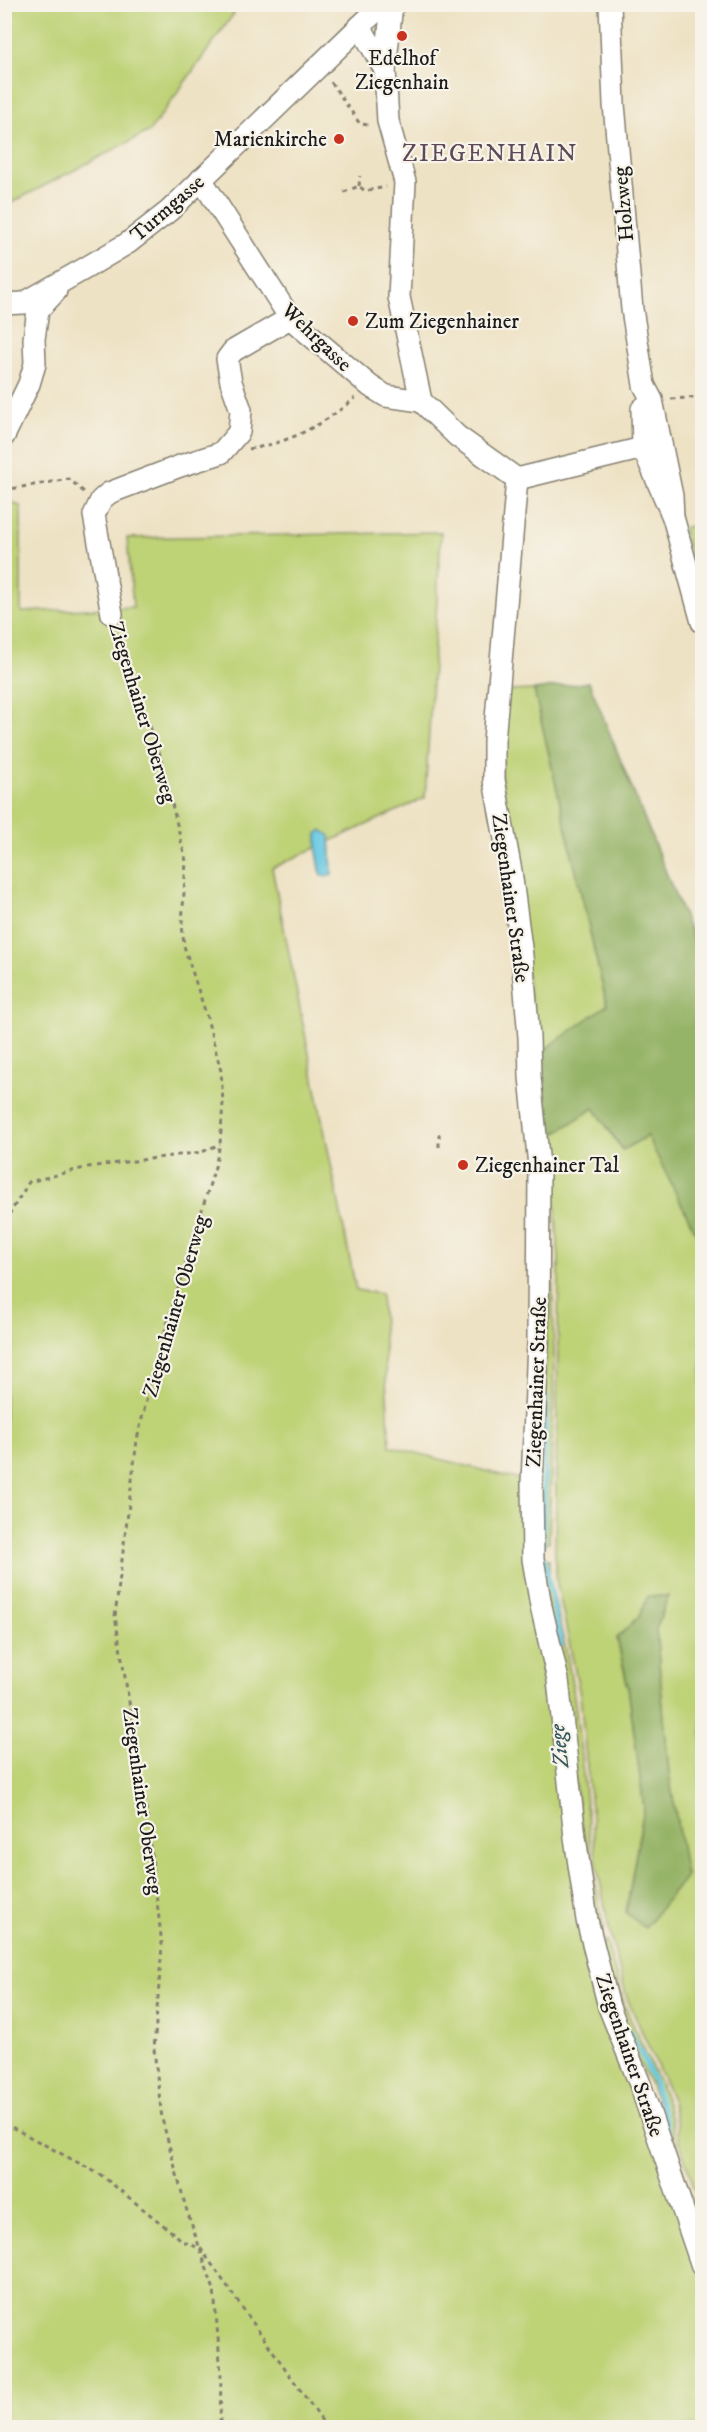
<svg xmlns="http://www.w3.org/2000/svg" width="707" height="2432" viewBox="0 0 707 2432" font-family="'IM FELL DW Pica',serif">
	<rect width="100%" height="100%" fill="#f7f3e8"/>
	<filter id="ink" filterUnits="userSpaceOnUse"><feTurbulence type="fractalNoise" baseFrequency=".0167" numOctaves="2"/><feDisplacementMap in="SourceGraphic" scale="12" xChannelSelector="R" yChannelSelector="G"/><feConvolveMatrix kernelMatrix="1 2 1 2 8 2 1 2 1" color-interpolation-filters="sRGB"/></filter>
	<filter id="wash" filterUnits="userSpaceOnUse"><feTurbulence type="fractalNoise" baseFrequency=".008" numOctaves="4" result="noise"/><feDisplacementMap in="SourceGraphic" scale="24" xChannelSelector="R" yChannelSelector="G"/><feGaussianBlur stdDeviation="1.35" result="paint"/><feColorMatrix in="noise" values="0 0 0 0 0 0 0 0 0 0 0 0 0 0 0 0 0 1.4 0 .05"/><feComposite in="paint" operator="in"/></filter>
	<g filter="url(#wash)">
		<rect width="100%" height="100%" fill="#eee2c4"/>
		<g fill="#bed276" stroke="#6d7749" stroke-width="1.5" fill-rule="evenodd">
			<polygon points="4,5 5,4 240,5 150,131 5,206"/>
			<polygon points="4,498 21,507 21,612 133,607 127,538 441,532 425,798 272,868 356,1290 381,1294 390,1446 528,1482 580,1897 690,2249 702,2280 702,2427 5,2427"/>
			<polygon points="702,523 702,604 683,528"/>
			<polygon points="534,690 607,1006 537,1055 501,779 506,691"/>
			<polygon points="702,922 702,969 689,929"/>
			<path d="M594 1107 622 1150 647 1135 702 1245V2200L699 2201 682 2150 671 2097 627 1998 610 1934 596 1859 580 1695 557 1584 555 1560 559 1260 554 1185 545 1140ZM668 1597 656 1629 669 1774 686 1876 626 1912 644 1808 628 1687 617 1638 639 1616Z"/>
			<polygon points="549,1226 552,1245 554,1354 549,1542 541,1543"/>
			<path d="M545 1557 549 1560V1576C560 1624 572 1671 577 1720 586 1790 589 1861 604 1929L598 1934 540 1559Z"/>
			<path d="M606 1941 625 2007 665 2096 684 2174 702 2235V2255L660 2120C659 2093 644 2076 634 2052 620 2019 610 1985 598 1951Z"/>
		</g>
		<g fill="#96b467" stroke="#596842" stroke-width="1.5">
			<polygon points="589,682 689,929 702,969 702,1245 647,1136 623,1150 594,1108 545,1140 537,1055 607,1005 534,690"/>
			<polygon points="648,1596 668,1596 656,1629 669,1774 686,1876 645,1928 626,1913 644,1808 628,1687 617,1638 639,1616"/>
		</g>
		<polygon fill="#64c7e2" stroke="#40727f" stroke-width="1.5" points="322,830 330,836 332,874 326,877 321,874 317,852 317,834"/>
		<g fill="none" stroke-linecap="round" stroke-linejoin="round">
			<g stroke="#64c7e2" stroke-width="5">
				<polyline points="543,1545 546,1397"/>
				<polyline points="544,1558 561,1645"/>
				<path d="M630 2033C650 2067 662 2100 669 2139"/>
			</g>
		</g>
	</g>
	<g filter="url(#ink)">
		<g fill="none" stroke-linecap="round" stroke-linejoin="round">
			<defs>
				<g id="minor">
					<polyline points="392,4 385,70 388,121 405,182 399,297 421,401 457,436 517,479"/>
					<polyline points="610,4 614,104 632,309 644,385 652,400 672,496 673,517"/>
					<polyline points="360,26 385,70"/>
					<polyline points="201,179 290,318 370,386 386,396 421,401"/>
					<polyline points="4,304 24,303 84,269 128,243 169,211 383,4"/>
					<polyline points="652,401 642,409 643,448 673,517 702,622"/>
					<polyline points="4,436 29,384 35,364 34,339 38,310 56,291"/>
					<polyline points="517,479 494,741 494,780 511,871 522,956 529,1037 530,1077 539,1166 538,1343 532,1483 533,1559 541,1606 558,1680 575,1837 587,1920 609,2007 640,2084 702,2266"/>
					<polyline points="517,479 643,448"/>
					<polyline points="112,614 94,515 101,500 109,493 180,466 221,453 239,432 241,410 231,382 227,359 233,351 290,318"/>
				</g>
			</defs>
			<use href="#minor" stroke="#857f70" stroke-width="24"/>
			<g stroke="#857f70" stroke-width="3" stroke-dasharray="4.5 4.5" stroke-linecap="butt">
				<polyline points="331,82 360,124 369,125"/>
				<polyline points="359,186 360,176"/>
				<polyline points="344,192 359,186 365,191 386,187"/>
				<polyline points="671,399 702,397"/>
				<path d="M249 449C290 443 324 424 355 398"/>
				<polyline points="4,490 69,479 84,492"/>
				<polyline points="117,633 130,677 158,747 186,861 182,924 184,946 206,1014 221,1071 223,1103 220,1144 215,1167 153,1371 137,1440 115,1616 146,1806 162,1945 154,2049 162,2119 186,2208 214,2290 221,2374 220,2428"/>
				<polyline points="439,1147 439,1135 444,1133"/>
				<polyline points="4,1223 29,1182 88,1167 202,1152 220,1144"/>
				<polyline points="4,2123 101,2175 183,2241 201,2249 327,2428"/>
			</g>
			<use href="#minor" stroke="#fff" stroke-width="21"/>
		</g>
	</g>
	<g fill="#c8321e" stroke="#f7f3e8" stroke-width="2">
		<circle cx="402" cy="36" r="6"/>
		<circle cx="339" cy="139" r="6"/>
		<circle cx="353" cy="321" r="6"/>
		<circle cx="463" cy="1165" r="6"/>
	</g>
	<g text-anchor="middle" stroke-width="4.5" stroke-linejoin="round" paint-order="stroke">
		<g font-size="21" fill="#1c1c1c" stroke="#f7f3e8" text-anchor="start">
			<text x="402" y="65" text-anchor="middle">Edelhof<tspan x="402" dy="24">Ziegenhain</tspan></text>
			<text x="327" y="146" text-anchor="end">Marienkirche</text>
			<text x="365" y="328">Zum Ziegenhainer</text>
			<text x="475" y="1172">Ziegenhainer Tal</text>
		</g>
		<g font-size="21" fill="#1c1c1c" stroke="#f7f3e8">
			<text transform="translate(623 204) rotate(-95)" y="7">Holzweg</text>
			<text transform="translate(167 208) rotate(-41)" y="7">Turmgasse</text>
			<text transform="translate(317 337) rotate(44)" y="7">Wehrgasse</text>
			<text transform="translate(143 712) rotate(73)" y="7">Ziegenhainer Oberweg</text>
			<text transform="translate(511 898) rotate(82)" y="7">Ziegenhainer Straße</text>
			<text transform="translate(175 1306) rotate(-74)" y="7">Ziegenhainer Oberweg</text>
			<text transform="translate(536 1382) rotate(-88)" y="7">Ziegenhainer Straße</text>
			<text transform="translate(143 1801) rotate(82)" y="7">Ziegenhainer Oberweg</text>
			<text transform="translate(630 2055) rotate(71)" y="7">Ziegenhainer Straße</text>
		</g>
		<g font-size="22" font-style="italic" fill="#355861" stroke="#f7f3e8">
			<text transform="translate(558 1746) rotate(-96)" y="8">Ziege</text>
		</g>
		<g font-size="24" letter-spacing="1.5" fill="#5d4957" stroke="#f7f3e8">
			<text x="490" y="161">ZIEGENHAIN</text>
		</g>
	</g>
	<rect width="707" height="2432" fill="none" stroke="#f7f3e8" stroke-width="24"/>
</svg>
